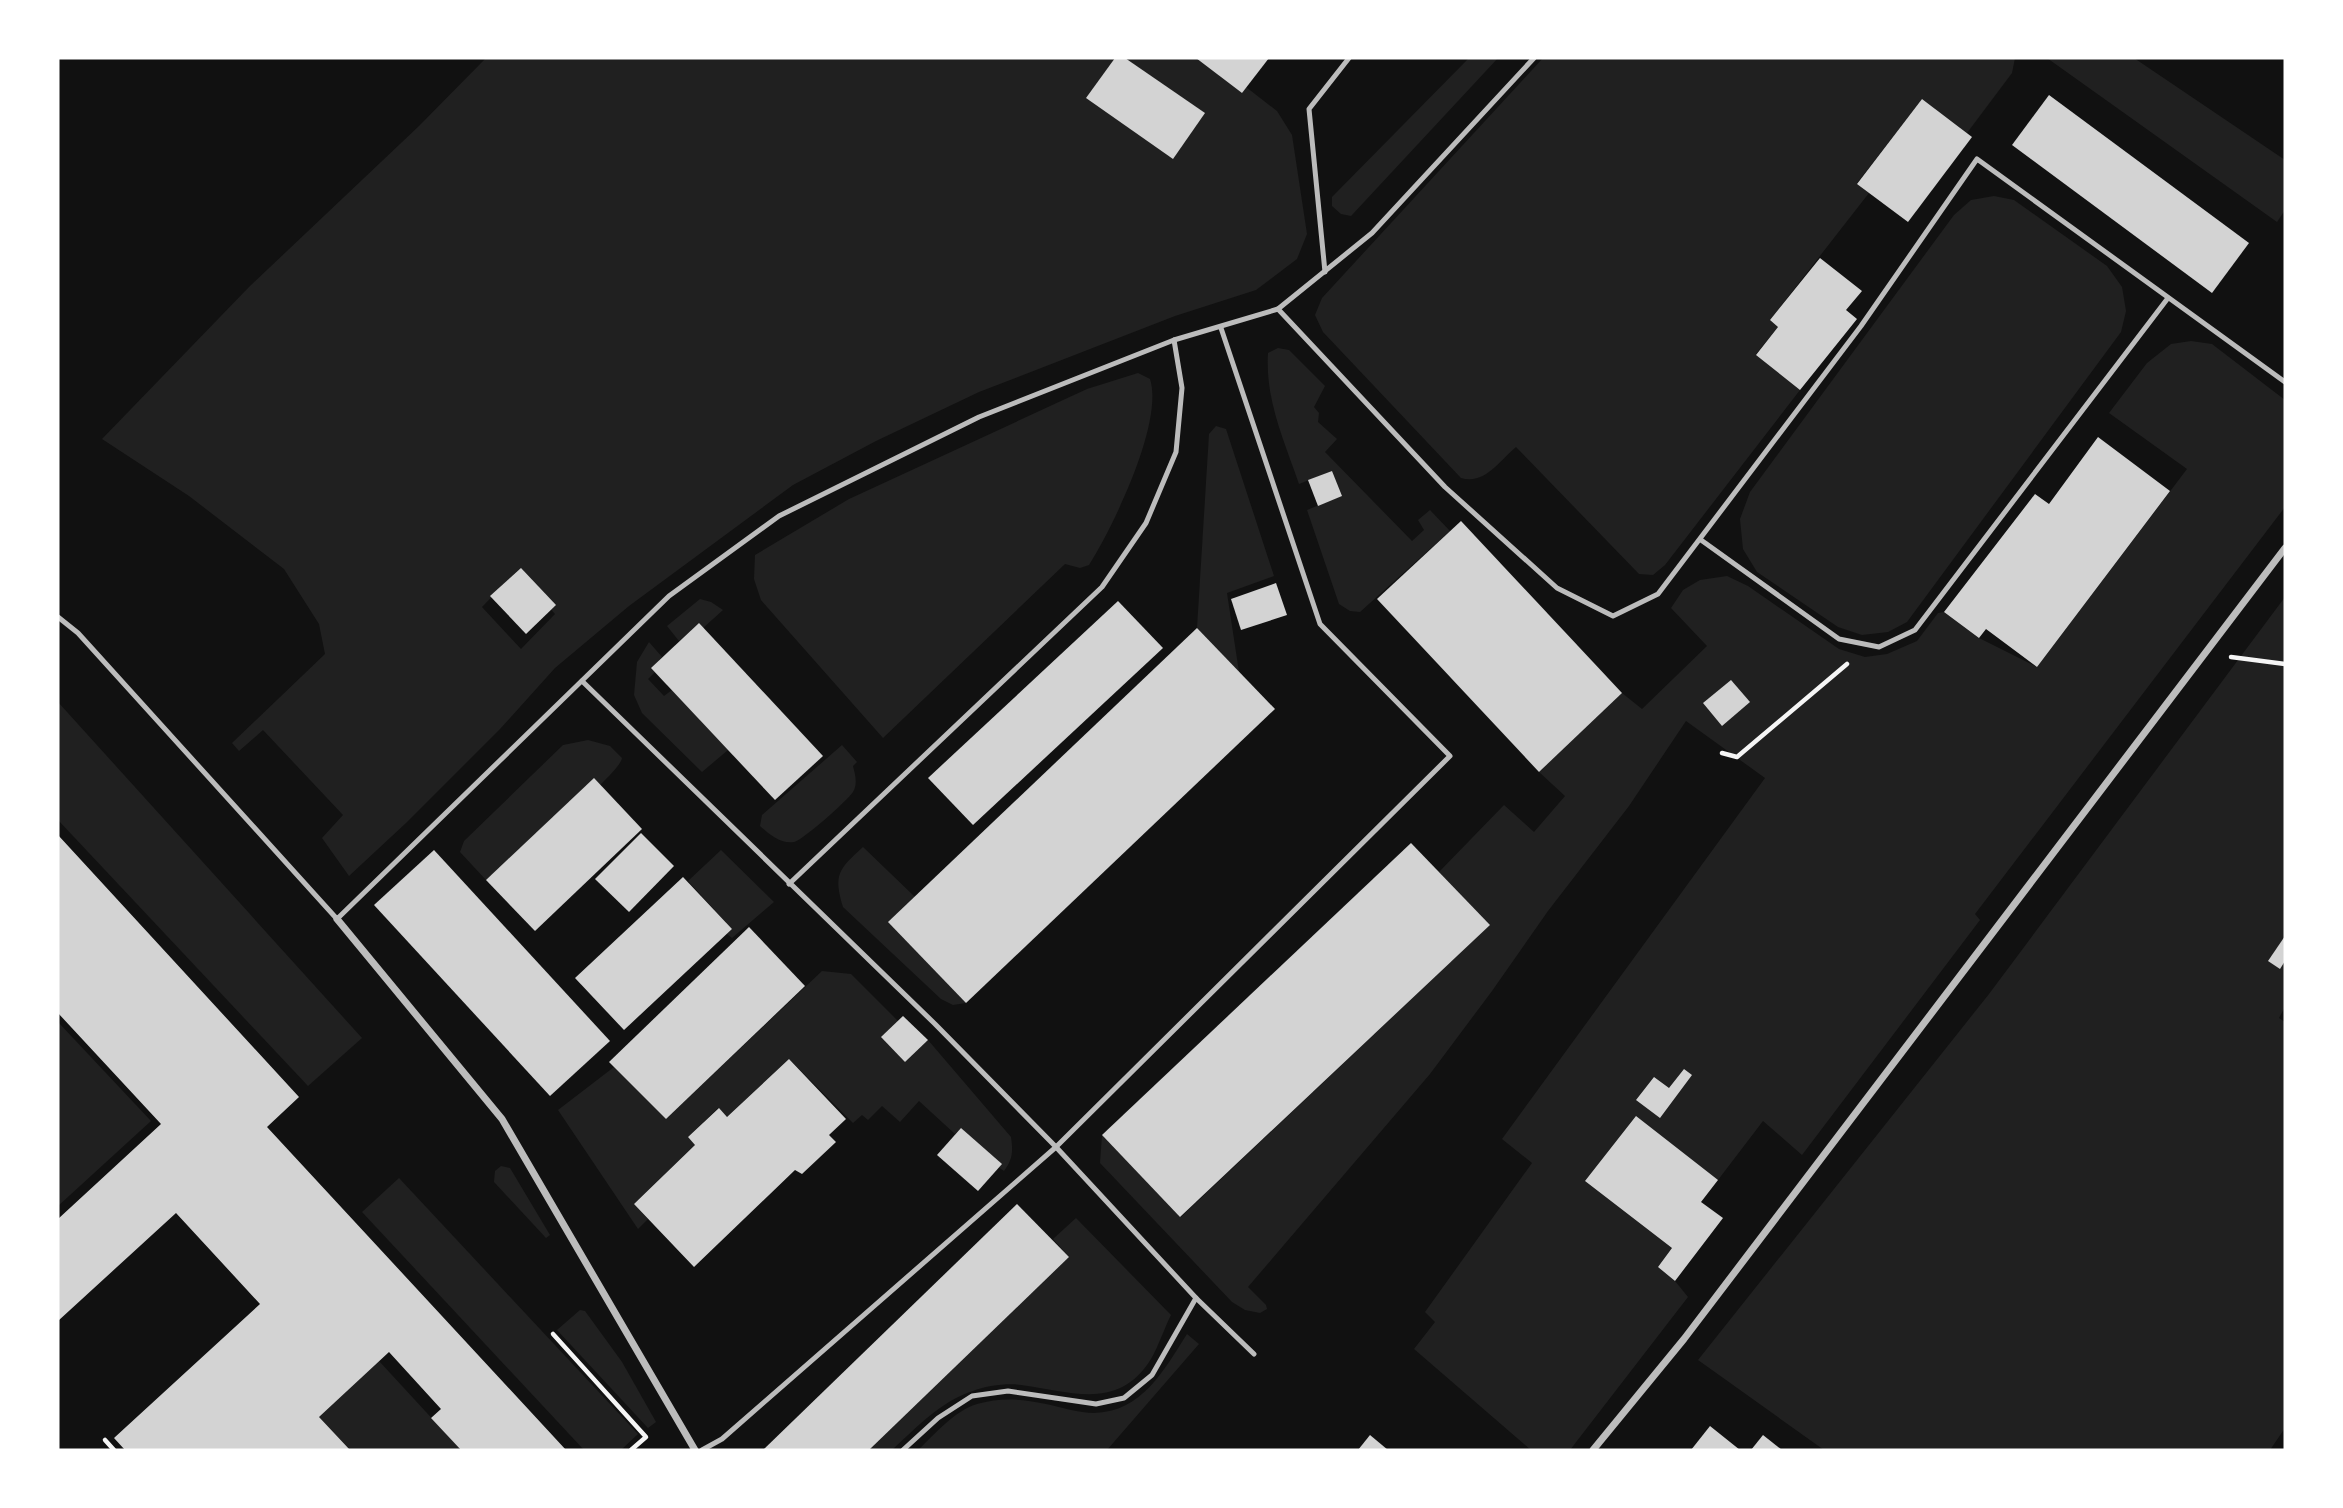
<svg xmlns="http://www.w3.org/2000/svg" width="2343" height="1508" viewBox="0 0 2343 1508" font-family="Karla,sans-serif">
	<rect width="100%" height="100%" fill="#111"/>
	<g fill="#202020" fill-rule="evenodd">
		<path d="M486 58H1196L1242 93 1246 87 1277 111 1292 135 1307 234 1297 259 1256 290 1175 316 979 392 876 441 793 485 629 606 555 668 500 729 406 823 349 876 322 838 343 815 263 730 239 751 232 743 325 654 319 624 284 569 189 496 102 439 249 287 419 126ZM517 571 555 614 521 649 482 607Z"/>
		<polygon points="1469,58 1498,58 1351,216 1341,214 1332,206 1332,197"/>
		<path d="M1543 58H2015L2012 73 1967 133 1922 99 1857 183 1869 193 1770 320 1778 327 1756 354 1800 390 1665 565 1653 575 1639 574 1516 447C1499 461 1485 485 1461 478L1323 332 1315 315 1322 298Z"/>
		<polygon points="2047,58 2134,58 2285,160 2285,210 2277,222"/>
		<polygon points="1994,196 2014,200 2107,266 2122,287 2126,311 2121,332 1907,622 1888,632 1862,635 1838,627 1757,572 1743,549 1740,519 1750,492 1954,215 1971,200"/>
		<polygon points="2191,341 2212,344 2285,400 2285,507 1975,914 1980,920 1802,1155 1763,1121 1718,1180 1585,1181 1672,1248 1658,1267 1675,1281 1688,1297 1570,1450 1531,1450 1414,1349 1435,1322 1425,1312 1532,1163 1502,1139 1765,778 1686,721 1629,806 1548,911 1492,991 1430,1074 1248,1287 1266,1305 1267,1309 1260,1313 1245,1310 1232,1302 1100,1163 1102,1135 1181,1217 1490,925 1439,872 1504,805 1534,832 1565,796 1539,772 1622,693 1642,709 1707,646 1671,608 1683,590 1700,580 1727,576 1748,586 1839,649 1865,657 1887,654 1917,641 1938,613 1944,612 1979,638 2037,667 2187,469 2109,413 2147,363 2171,344"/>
		<path d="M1278 348 1289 350 1325 386 1314 407 1319 413 1318 422 1337 439 1325 452 1412 541 1424 530 1418 520 1430 510 1450 531 1360 612 1350 611 1339 604 1307 510 1341 496 1332 471 1299 484C1284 440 1265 400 1268 353Z"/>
		<path d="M1138 373 1150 379C1164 422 1113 527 1089 565L1080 568 1065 564 883 738 761 600 754 579 755 555 849 499 1087 389Z"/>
		<polygon points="1216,426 1226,429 1274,576 1227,593 1239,672 1197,628 1209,434"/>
		<polygon points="2285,597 2285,1007 2279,1018 2285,1022 2285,1428 2270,1450 1824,1450 1698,1360 1989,994"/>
		<polygon points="700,599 711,602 723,610 703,628 699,623 679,641 667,626"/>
		<polygon points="649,642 662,657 651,668 655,672 648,679 664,696 672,690 728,750 702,772 642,713 634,695 637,662"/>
		<polygon points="58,702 362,1038 308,1086 58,820"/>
		<path d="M588 740 610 746 622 758C619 777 508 862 486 880L460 852 464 841 563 745Z"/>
		<path d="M842 745 857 762 853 766C855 774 858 784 853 792 847 801 803 840 794 842 780 844 769 834 760 826L762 815Z"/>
		<path d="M863 847 915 897 889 922 966 1003 953 1005 941 999 843 907C833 874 839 869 863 847Z"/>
		<polygon points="721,850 774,902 732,938 727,934 732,929 688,881"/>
		<path d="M822 971 851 974 898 1021 905 1062 928 1040 1011 1137C1013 1151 1013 1159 1004 1171L998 1167 961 1128 955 1134 919 1101 900 1122 882 1106 868 1120 862 1115 853 1123 789 1059 727 1117 718 1108 688 1137 695 1145 634 1204 648 1219 638 1229 558 1110 614 1067 666 1119Z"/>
		<polygon points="58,1022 151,1121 58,1206"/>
		<polygon points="501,1166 510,1168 550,1235 546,1238 494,1182 495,1171"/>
		<polygon points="399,1178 638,1434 621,1450 584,1450 362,1212"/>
		<path d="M1076 1218 1171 1315C1164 1329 1159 1345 1151 1359 1118 1412 1070 1391 1021 1385 1008 1383 985 1386 973 1391 941 1401 916 1428 892 1450H869L1069 1257 1053 1239Z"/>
		<polygon points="580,1310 585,1311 622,1362 656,1422 648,1428 557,1330"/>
		<path d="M1187 1334 1199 1344 1107 1450H918C935 1434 954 1411 977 1404 1003 1397 1020 1399 1046 1404 1061 1407 1079 1413 1094 1413 1142 1412 1164 1370 1187 1334Z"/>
		<polygon points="379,1361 461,1450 350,1450 319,1417"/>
	</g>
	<g fill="#d3d3d3">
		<polygon points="1115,58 1125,58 1205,113 1173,159 1086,98"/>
		<polygon points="1196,58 1269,58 1242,93"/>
		<polygon points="2049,95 2249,243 2212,293 2012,145"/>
		<polygon points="1922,99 1972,137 1908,222 1857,184"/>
		<polygon points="1820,258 1862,291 1846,310 1857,319 1800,390 1756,355 1778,327 1770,320"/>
		<polygon points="2098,437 2170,491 2037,667 1986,629 1979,638 1944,612 2035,494 2049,504"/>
		<polygon points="1332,471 1342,496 1318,506 1308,480"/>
		<polygon points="1461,521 1622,693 1539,772 1377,599"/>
		<polygon points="521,568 556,605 526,634 490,596"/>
		<polygon points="1276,583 1287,615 1241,630 1231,599"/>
		<polygon points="1118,601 1163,648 973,825 928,778"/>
		<polygon points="699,623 823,756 775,800 651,668"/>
		<polygon points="1197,628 1275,709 966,1003 888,922"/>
		<polygon points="1731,680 1750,702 1722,726 1703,703"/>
		<polygon points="594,778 642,829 535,931 486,880"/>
		<polygon points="641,833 674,866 629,912 595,879"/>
		<polygon points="58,835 299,1097 267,1127 566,1450 461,1450 431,1418 441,1409 389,1352 319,1417 350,1450 125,1450 114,1438 260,1304 176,1213 58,1321 58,1219 161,1124 58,1013"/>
		<polygon points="1411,843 1490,925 1180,1217 1102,1135"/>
		<polygon points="434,850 610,1041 550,1096 374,905"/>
		<polygon points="683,877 732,929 624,1030 575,978"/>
		<polygon points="749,927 805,986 666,1119 609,1062"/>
		<polygon points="2285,936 2285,961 2280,969 2268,961"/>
		<polygon points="903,1016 928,1040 905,1062 881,1037"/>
		<polygon points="789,1059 846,1119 829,1135 836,1142 802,1174 795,1170 694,1267 634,1204 695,1145 688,1137 719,1108 727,1117"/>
		<polygon points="1684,1069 1692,1075 1660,1118 1636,1100 1654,1077 1669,1088"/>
		<polygon points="1636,1116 1718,1180 1701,1202 1723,1218 1675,1281 1658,1267 1672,1248 1585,1181"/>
		<polygon points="961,1128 1002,1164 978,1191 937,1155"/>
		<polygon points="1017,1204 1069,1257 869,1450 763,1450"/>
		<polygon points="1710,1426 1740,1450 1691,1450"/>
		<polygon points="1370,1435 1388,1450 1358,1450"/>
		<polygon points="1763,1435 1782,1450 1751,1450"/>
	</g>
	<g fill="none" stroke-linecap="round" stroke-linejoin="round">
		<g stroke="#f5f5f5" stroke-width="4.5">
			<polyline points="2231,657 2285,664"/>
			<polyline points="1722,753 1737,757 1847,664"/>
			<polyline points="553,1334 646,1437 631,1450"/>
			<polyline points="105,1440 114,1450"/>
		</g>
		<g stroke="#bcbcbc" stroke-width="5">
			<polyline points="1325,272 1309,109 1349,58"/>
			<polyline points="1278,309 1372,233 1534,58"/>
			<polyline points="1701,540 1839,639 1879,647 1915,630 2168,298"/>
			<polyline points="58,617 78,633 337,919 669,596 779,516 979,417 1174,340 1278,309 1445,487 1557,588 1613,616 1658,594 1861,326 1977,159 2285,382"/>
			<polyline points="582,681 935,1024 1056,1147 1196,1298 1254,1354"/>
			<polyline points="789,884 1102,587 1146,523 1176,452 1182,388 1174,340"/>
			<polyline points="702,1450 722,1439 1056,1147 1450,756 1320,624 1221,328"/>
			<polyline points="903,1450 938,1418 972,1396 1008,1391 1096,1404 1124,1398 1152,1375 1196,1298"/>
		</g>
		<g stroke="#bcbcbc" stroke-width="7">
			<polyline points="337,919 502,1119 695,1450"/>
			<polyline points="1593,1450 1684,1339 2285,548"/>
		</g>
	</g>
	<rect width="2343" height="1508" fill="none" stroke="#ffffff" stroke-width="119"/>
</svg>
